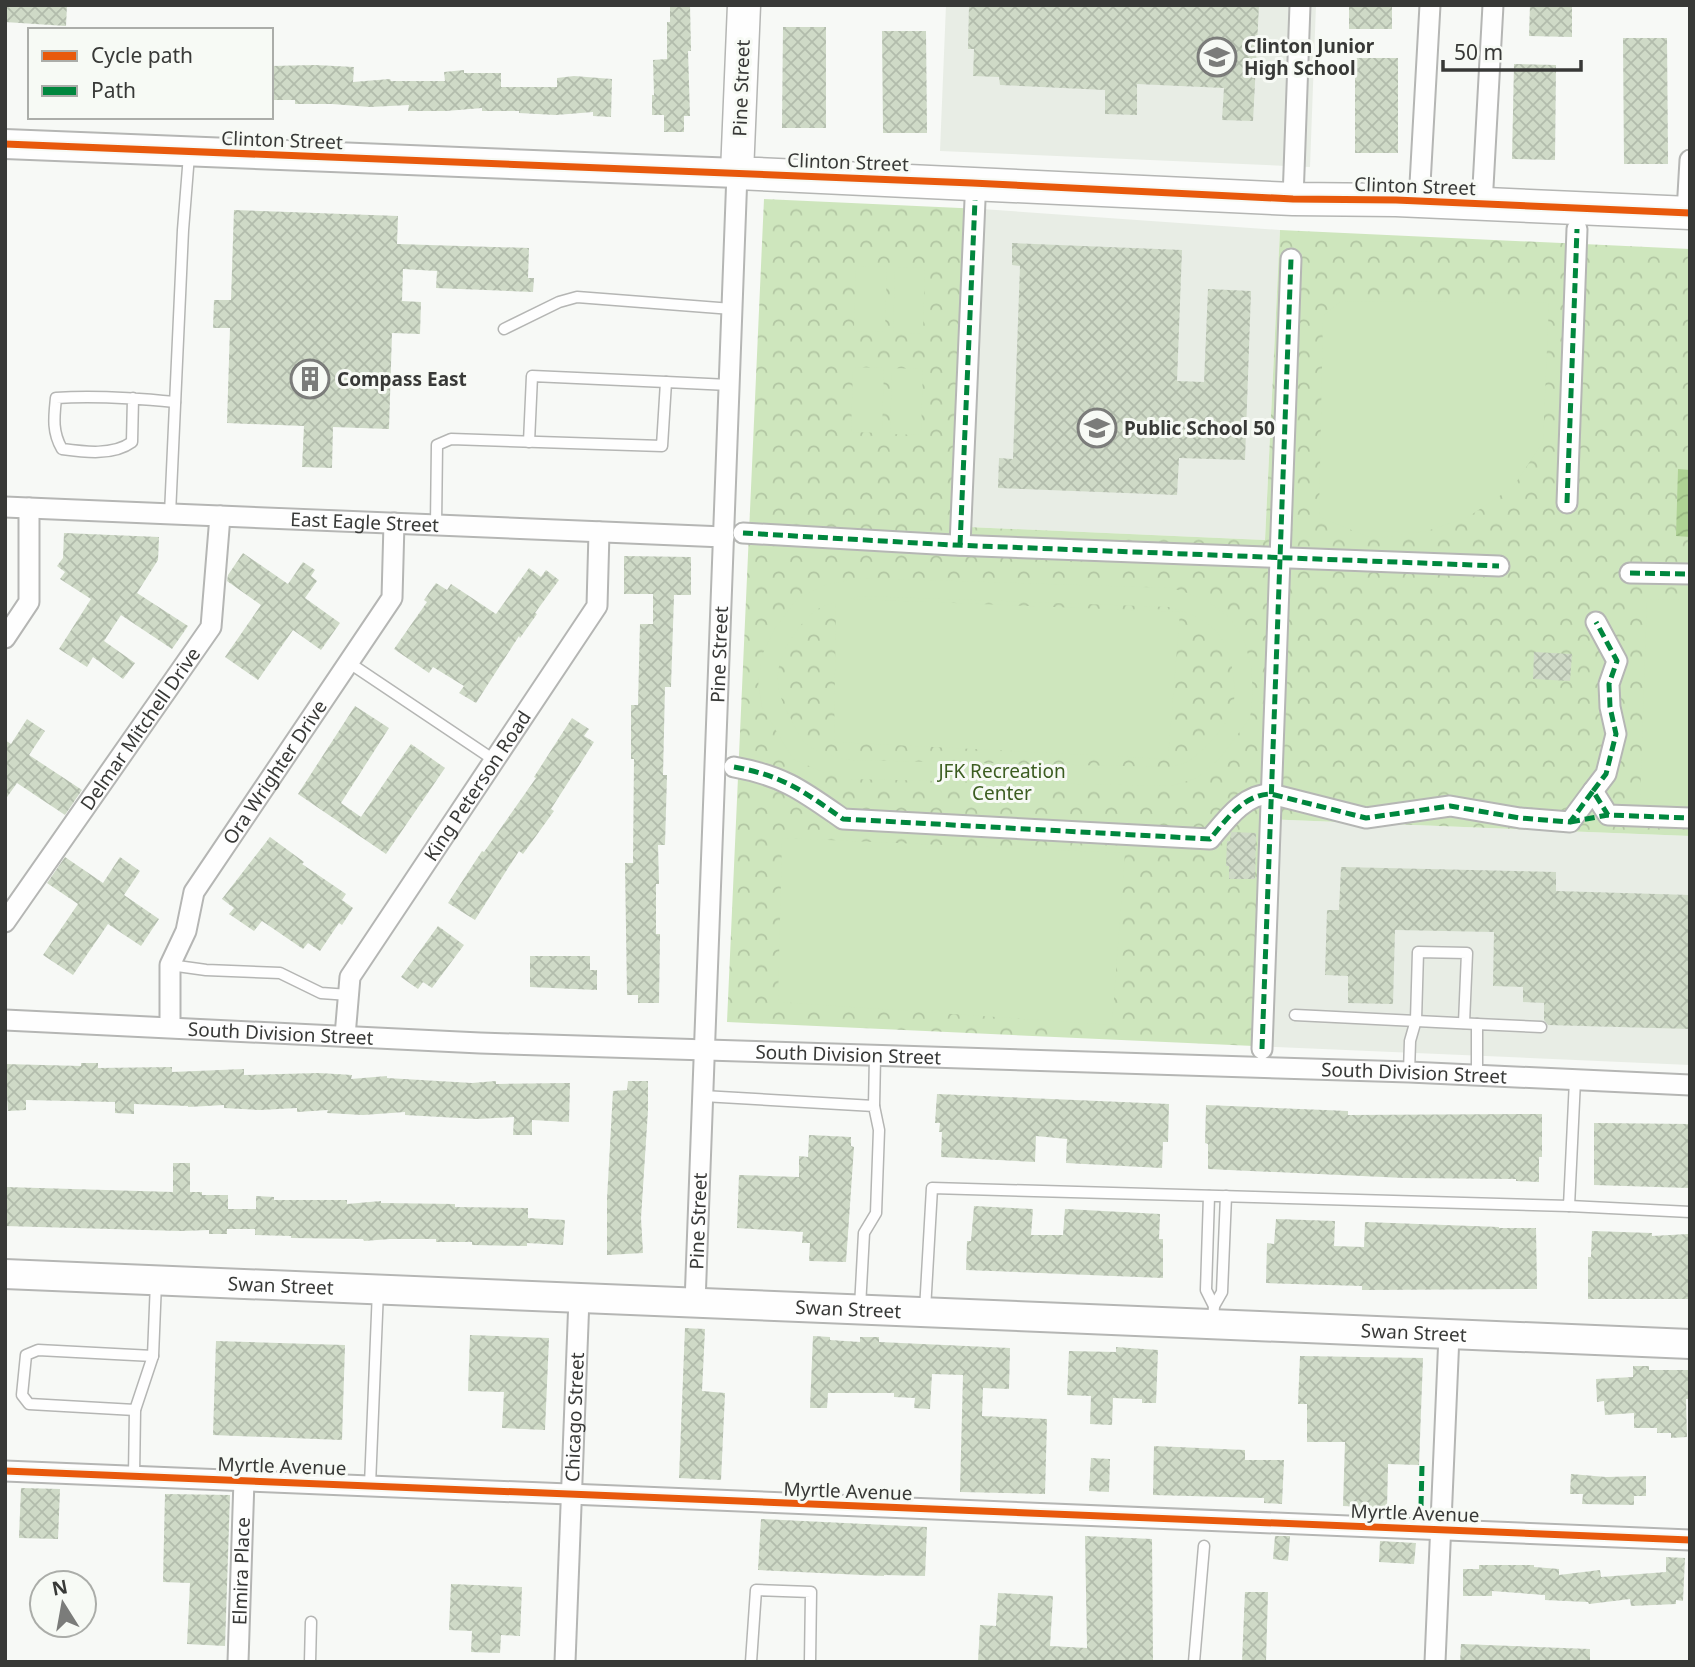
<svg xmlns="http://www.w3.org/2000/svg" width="1695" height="1667" viewBox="0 0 1695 1667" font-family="'Noto Sans',sans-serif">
	<defs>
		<pattern id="park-crowns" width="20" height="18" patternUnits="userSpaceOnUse" patternTransform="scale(1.75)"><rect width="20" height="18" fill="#cee6bd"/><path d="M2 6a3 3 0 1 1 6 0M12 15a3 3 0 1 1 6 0" fill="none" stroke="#b2c6a3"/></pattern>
		<pattern id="water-waves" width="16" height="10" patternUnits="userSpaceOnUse" patternTransform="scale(1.75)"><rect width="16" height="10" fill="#aed294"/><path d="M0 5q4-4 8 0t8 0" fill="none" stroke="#96b580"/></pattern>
		<pattern id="building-cross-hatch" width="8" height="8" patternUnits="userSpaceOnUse" patternTransform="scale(1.75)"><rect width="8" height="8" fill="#cfdac7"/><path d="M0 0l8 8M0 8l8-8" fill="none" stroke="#b2bcac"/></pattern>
	</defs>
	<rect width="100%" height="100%" fill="#f7f9f6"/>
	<g fill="#e8ede5">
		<polygon points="946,5 1316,5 1310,167 940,151"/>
		<polygon points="982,209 1280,230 1265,540 968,527"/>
		<polygon points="1264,819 1690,836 1690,1065 1254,1046"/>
	</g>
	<polygon fill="url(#park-crowns)" points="764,199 982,209 968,527 1265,540 1280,230 1690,249 1690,836 1264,819 1254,1046 727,1022"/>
	<g fill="#cee6bd" fill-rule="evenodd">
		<polygon points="856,266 887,267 885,332 854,331"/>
		<polygon points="895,267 925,268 923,334 893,333"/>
		<polygon points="1341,301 1549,303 1543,442 1513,487 1468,517 1427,531 1374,539 1319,517 1323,316"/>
		<polygon points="853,367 884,368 882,433 851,432"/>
		<polygon points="892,368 923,369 921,435 890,434"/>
		<path d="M858 578 1172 588 1205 599 1229 617 1243 637 1251 665 1253 694 1250 718 1220 758 1197 778 1171 786 848 779 825 773 793 759 762 707 758 681 763 653 775 628 798 598 825 585ZM860 596 1169 607C1186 612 1203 617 1216 631 1231 647 1240 692 1231 712 1224 730 1204 750 1189 761 1183 764 1175 766 1168 767L850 760C837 757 815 753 805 743 799 737 795 727 791 719 771 685 774 661 798 629 808 615 818 606 836 602L834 742 1168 759 1180 612 851 599Z"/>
		<polygon points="1647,599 1690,600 1690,800 1640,799"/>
		<polygon points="782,838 1125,853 1112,1025 778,1002"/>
	</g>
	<polygon fill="url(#water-waves)" points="1678,469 1690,470 1690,537 1676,536"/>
	<g fill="url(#building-cross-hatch)">
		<polygon points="5,5 67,5 66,26 5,22"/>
		<polygon points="670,5 690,5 691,51 688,51 690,116 684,116 684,132 664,132 664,115 652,115 652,95 654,95 653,60 667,59 667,22 670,22"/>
		<polygon points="969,5 1259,5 1253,121 1222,120 1224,88 1137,84 1137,115 1105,114 1105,90 1000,85 999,77 973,76 974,49 968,49"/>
		<rect x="1349" y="5" width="43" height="24"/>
		<polygon points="1530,5 1572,5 1572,37 1529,36"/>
		<polygon points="783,27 826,27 826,128 782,128"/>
		<polygon points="882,31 926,31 927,133 883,133"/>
		<polygon points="1623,38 1667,38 1668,164 1624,164"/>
		<rect x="1355" y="58" width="43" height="95"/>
		<polygon points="1514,64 1556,65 1555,160 1512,159"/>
		<polygon points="315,65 354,67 353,82 390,79 391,81 445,81 444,72 464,70 464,73 501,73 501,87 557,87 557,78 574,76 612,79 611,117 593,116 593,112 556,115 519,113 519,111 482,111 482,108 446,111 408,111 409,105 370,107 332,104 295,104 295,100 271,100 271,66"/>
		<polygon points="234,210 398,216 397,244 529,248 528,278 534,278 533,292 436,288 437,271 403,269 402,301 421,302 420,334 392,333 389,429 333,427 332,468 302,467 304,426 227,423 230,328 213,328 214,300 231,300"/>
		<polygon points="1012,243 1182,250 1177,381 1204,382 1208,289 1251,291 1245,460 1179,458 1177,495 998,488 999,458 1013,459 1020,266 1012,265"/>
		<polygon points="64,533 159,537 158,560 137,593 188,626 172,649 121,615 104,641 135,663 123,679 93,657 87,667 59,649 91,599 60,579 65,572 57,566 63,558"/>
		<polygon points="243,553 288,584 303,562 315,570 311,576 317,581 305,598 340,623 321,650 293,630 258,680 225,657 261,605 227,581 228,575"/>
		<polygon points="624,556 691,557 691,595 674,595 671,687 665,687 663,775 667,775 665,845 658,845 659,884 656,884 656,934 660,934 659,1003 638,1003 638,995 627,995 625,863 633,863 634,759 631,759 631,705 638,705 640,624 653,624 653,594 624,594"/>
		<polygon points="529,568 541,577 546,570 559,580 535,613 537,614 520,638 519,636 476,703 459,693 464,686 433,667 429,673 394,649 427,602 424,600 436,583 447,590 451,584 496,614"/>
		<polygon points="1534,652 1572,654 1570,681 1533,679"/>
		<polygon points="355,706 389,728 341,803 361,817 411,744 445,768 386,854 298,794"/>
		<polygon points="572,718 589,729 584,736 594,742 551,809 554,811 523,854 519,851 475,920 448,903 482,851 484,852 536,778 534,777"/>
		<polygon points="27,719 45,731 29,755 82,790 65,815 17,783 5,800 5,740 11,744"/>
		<polygon points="1231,832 1256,833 1255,879 1229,879 1229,866 1226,866 1227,841 1230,841"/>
		<polygon points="270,837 304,862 302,864 346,894 342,900 353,908 342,925 339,923 320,951 308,943 303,949 262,921 254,931 229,914 234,908 222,899"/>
		<polygon points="65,857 103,883 120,857 140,871 124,895 159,919 141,946 108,924 73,975 43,955 78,904 47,883"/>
		<polygon points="1341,867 1556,872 1556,891 1690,895 1690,1029 1548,1025 1544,1020 1544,1003 1523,1002 1523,987 1493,986 1494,932 1395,930 1393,1004 1348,1003 1348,976 1325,975 1327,910 1339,910"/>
		<polygon points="438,926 464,945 432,988 423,982 418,989 401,977"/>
		<polygon points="530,956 590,956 590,970 597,970 597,990 530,987"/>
		<polygon points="81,1063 98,1063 98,1068 172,1067 172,1072 244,1069 244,1075 319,1073 352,1075 351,1079 387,1076 387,1078 472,1083 496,1081 496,1084 570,1083 569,1122 532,1120 532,1135 513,1135 514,1117 477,1119 405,1115 405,1112 363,1115 327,1113 328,1110 297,1112 297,1108 260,1110 224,1108 224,1105 188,1107 188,1106 134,1104 134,1114 115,1113 115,1102 26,1100 26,1110 8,1111 5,1064 81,1066"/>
		<polygon points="628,1081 648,1081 648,1110 641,1218 643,1253 607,1255 607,1199 613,1091 627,1090"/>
		<polygon points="937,1094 1169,1104 1168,1142 1163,1142 1162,1168 1066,1163 1067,1139 1036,1136 1035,1162 941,1157 942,1132 939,1132 940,1123 935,1123"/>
		<polygon points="1206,1105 1348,1111 1348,1115 1542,1114 1542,1157 1539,1157 1539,1182 1516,1181 1516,1179 1405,1178 1208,1169 1208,1144 1205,1143"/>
		<polygon points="1594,1123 1690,1124 1690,1188 1594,1185"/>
		<polygon points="809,1135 851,1137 851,1146 854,1147 846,1262 809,1261 810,1243 802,1243 803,1232 737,1228 739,1175 799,1177 799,1156 808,1157"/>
		<polygon points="173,1163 190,1163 190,1192 202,1192 202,1195 228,1195 228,1209 256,1209 256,1196 274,1197 274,1200 347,1200 347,1204 381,1201 381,1203 455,1204 455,1207 528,1208 528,1218 565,1220 563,1245 527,1243 527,1246 472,1245 472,1242 436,1242 436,1239 390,1239 364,1241 363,1239 291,1238 291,1236 255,1235 255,1229 227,1229 227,1234 209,1234 209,1230 181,1231 5,1226 5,1187 173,1192"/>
		<polygon points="974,1206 1033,1209 1031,1235 1063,1235 1065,1209 1160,1214 1159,1239 1163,1239 1163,1278 966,1270 967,1241 971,1241"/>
		<polygon points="1276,1219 1335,1221 1334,1246 1364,1247 1365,1222 1499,1227 1499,1228 1536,1228 1537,1289 1362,1290 1362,1286 1266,1283 1267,1243 1274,1244"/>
		<polygon points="1592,1231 1652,1233 1652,1236 1688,1234 1690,1299 1588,1299 1588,1257 1591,1257"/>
		<polygon points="685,1328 705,1329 702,1391 725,1393 721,1480 679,1478"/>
		<polygon points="470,1335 549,1338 545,1430 502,1428 504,1392 468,1391"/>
		<polygon points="813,1336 830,1337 830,1340 860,1342 860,1337 879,1337 879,1342 1010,1348 1009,1389 983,1388 982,1416 1047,1419 1045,1494 960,1492 963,1375 932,1374 930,1409 914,1408 915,1398 894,1397 894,1393 828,1393 827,1408 810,1408"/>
		<polygon points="216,1341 345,1345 342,1440 213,1435"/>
		<polygon points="1116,1347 1158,1350 1156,1403 1142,1403 1142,1399 1113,1398 1112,1425 1090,1424 1091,1396 1067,1395 1069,1351 1116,1352"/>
		<polygon points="1300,1356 1423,1358 1419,1465 1388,1464 1387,1508 1343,1506 1345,1442 1307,1442 1307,1404 1298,1404"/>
		<polygon points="1633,1366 1649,1366 1649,1370 1690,1370 1690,1399 1686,1399 1687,1437 1671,1438 1671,1433 1657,1433 1657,1428 1634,1428 1634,1413 1605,1415 1604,1401 1597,1402 1596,1379 1633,1377"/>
		<polygon points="1154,1446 1245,1450 1245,1460 1284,1460 1282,1504 1264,1503 1264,1498 1153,1495"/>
		<polygon points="1091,1458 1110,1459 1109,1492 1089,1491"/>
		<polygon points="1571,1474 1606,1477 1646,1476 1646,1496 1634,1496 1634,1505 1582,1504 1583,1494 1570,1494"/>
		<polygon points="21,1488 60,1489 58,1539 19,1538"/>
		<polygon points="165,1494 230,1495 225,1646 187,1644 190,1583 163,1582"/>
		<polygon points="761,1519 927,1527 925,1576 884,1575 884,1576 758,1570"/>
		<polygon points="1085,1536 1152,1539 1153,1662 978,1662 980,1625 996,1626 998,1593 1053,1596 1050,1646 1087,1648"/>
		<polygon points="1275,1536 1290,1536 1288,1561 1273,1559"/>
		<polygon points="1380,1541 1416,1543 1414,1564 1379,1562"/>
		<polygon points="1666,1557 1685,1558 1683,1601 1676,1600 1676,1604 1631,1606 1630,1599 1589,1604 1588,1602 1545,1600 1545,1595 1492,1591 1492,1596 1463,1596 1463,1569 1479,1569 1479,1565 1534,1565 1534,1567 1559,1569 1559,1575 1600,1570 1601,1577 1666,1572"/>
		<polygon points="451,1584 522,1587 520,1636 501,1635 500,1653 471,1652 472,1631 449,1630"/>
		<polygon points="1245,1592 1268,1592 1266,1662 1242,1662"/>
		<polygon points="1461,1644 1590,1649 1590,1662 1460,1662"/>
	</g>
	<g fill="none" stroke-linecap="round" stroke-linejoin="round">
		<defs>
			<g id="lane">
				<polyline points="504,329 559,302 577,297 732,309"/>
				<path d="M133 398 132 442C113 456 84 452 62 449 52 432 54 417 56 398 96 395 135 398 175 402"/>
				<polyline points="529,442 532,376 666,382"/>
				<polyline points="170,514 183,230 189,155"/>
				<polyline points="436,525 437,445 451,439 662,446 666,382 729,385"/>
				<polyline points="348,662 494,760"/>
				<polyline points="170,965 206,970 280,973 321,993 349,995"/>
				<polyline points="1295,1015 1477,1024"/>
				<polyline points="1409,1072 1410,1041 1416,1020 1418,952 1467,953 1464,1023"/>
				<polyline points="1477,1076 1477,1024 1541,1027"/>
				<polyline points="703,1096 874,1106 879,1130 876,1213 864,1233 860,1307"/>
				<polyline points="874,1106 875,1057"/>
				<polyline points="1209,1196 1206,1290 1214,1306"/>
				<polyline points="1569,1206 1690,1212"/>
				<polyline points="925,1310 932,1188 1569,1206 1575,1080"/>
				<polyline points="1213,1321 1214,1306 1222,1292 1226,1196"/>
				<polyline points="135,1410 29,1404 22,1395 26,1355 38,1350 153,1356"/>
				<polyline points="134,1476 135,1410 153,1356 156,1282"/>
				<polyline points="370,1485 378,1290"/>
				<polyline points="310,1662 311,1622"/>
				<polyline points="751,1662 756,1590 811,1592 810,1662"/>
				<polyline points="1194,1662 1204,1546"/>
			</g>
			<g id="street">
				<polyline points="1293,199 1300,5"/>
				<polyline points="1419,202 1430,5"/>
				<polyline points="1482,205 1493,5"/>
				<polyline points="1687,212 1690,160"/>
				<polyline points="1567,503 1577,229"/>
				<path id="s1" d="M5 507 724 537"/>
				<polyline points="743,533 953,545 1499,566"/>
				<polyline points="960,545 975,200"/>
				<polyline points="1630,573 1690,574"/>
				<polyline points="5,638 29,602 29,508"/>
				<path d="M734 767C784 776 803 791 843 819L1210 839C1226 820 1244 794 1271 794L1366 818 1450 806 1520 818 1570 822 1593 791 1608 815 1690 818"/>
				<polyline points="1593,791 1606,774 1616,734 1610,707 1609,684 1617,661 1596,622"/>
				<path id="s2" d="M5 922 211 627 220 516"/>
				<path id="s3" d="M5 1020 480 1043 1409 1072 1690 1085"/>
				<path id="s4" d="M170 1027V965L186 931 194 892 392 598 394 523"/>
				<path id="s5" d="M345 1036 350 977 597 606 599 532"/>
				<polyline points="1262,1049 1291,259"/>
				<path id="s6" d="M695 1303 737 173"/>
				<polyline points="5,1471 1690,1540"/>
				<path id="s7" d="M238 1662 244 1480"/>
				<path id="s8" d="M565 1662 579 1298"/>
				<polyline points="1435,1662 1449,1335"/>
			</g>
			<g id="secondary">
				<polyline points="5,144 737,173"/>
				<path id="s9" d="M5 1274 1690 1344"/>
			</g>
			<polyline id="primary" points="744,5 737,173 1293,199 1396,200 1690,213"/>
		</defs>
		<use href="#lane" stroke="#b5b6b4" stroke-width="13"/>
		<use href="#street" stroke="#b5b6b4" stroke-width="23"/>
		<use href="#secondary" stroke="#b5b6b4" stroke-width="32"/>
		<use href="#primary" stroke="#b5b6b4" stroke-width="35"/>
		<use href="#lane" stroke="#fefefe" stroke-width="10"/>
		<use href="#street" stroke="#fefefe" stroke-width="19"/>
		<use href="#secondary" stroke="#fefefe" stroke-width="28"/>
		<use href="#primary" stroke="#fefefe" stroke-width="32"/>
		<g stroke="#00873e" stroke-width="5" stroke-dasharray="10 5" stroke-linecap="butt">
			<polyline points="1567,503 1577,229"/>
			<polyline points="743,533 953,545 1499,566"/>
			<polyline points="960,545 975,200"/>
			<polyline points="1630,573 1690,574"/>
			<path d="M734 767C784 776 803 791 843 819L1210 839C1226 820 1244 794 1271 794L1366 818 1450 806 1520 818 1570 822 1593 791 1608 815 1690 818"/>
			<polyline points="1593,791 1606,774 1616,734 1610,707 1609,684 1617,661 1596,622"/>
			<polyline points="1570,822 1608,815"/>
			<polyline points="1262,1049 1291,259"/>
			<polyline points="1421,1506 1422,1466"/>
		</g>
		<defs>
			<g id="cycleway">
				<polyline points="5,144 972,183 1293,199 1396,200 1690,213"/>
				<polyline points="5,1471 1690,1540"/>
			</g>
		</defs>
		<use href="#cycleway" stroke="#f7faf5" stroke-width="11"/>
		<use href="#cycleway" stroke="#e8590c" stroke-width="7"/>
	</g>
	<defs>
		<symbol id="school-ring" viewBox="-11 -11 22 22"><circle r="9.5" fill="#f7faf5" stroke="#7b7c7a" stroke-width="1.5"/><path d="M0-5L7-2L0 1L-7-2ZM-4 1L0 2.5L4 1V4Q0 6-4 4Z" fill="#7b7c7a"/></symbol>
		<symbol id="building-ring" viewBox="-11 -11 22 22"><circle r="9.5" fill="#f7faf5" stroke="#7b7c7a" stroke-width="1.5"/><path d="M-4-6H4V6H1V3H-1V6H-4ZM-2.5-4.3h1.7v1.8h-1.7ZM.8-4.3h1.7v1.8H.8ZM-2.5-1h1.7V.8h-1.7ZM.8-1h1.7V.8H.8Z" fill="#7b7c7a"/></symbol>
	</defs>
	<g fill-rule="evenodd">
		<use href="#school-ring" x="1195" y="35" width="44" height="44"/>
		<use href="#building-ring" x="288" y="357" width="44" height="44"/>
		<use href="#school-ring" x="1075" y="406" width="44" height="44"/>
	</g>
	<g text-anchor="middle" stroke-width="6" stroke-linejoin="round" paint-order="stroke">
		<g font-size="19" font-weight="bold" fill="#383937" stroke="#f7faf5" text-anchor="start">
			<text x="1244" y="53">Clinton Junior<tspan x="1244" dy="22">High School</tspan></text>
			<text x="337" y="386">Compass East</text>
			<text x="1124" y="435">Public School 50</text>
		</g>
		<g font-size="19" fill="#383937" stroke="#f7faf5">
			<text transform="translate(741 88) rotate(-88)" y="7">Pine Street</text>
			<text transform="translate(282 140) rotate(2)" y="7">Clinton Street</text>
			<text transform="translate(848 162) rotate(2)" y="7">Clinton Street</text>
			<text transform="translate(1415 186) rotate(2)" y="7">Clinton Street</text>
			<text dy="7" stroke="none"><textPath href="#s1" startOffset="360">East Eagle Street</textPath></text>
			<text dy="7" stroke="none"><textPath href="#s6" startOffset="649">Pine Street</textPath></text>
			<text dy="7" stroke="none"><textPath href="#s2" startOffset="236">Delmar Mitchell Drive</textPath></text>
			<text dy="7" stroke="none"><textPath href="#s4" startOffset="284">Ora Wrighter Drive</textPath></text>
			<text dy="7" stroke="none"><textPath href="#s5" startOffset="289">King Peterson Road</textPath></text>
			<text dy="7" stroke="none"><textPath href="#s3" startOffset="276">South Division Street</textPath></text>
			<text dy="7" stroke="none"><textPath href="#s3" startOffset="844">South Division Street</textPath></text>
			<text dy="7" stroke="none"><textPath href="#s3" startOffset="1410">South Division Street</textPath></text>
			<text dy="7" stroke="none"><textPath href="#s6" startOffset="82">Pine Street</textPath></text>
			<text dy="7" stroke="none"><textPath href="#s9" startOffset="276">Swan Street</textPath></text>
			<text dy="7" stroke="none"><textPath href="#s9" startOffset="844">Swan Street</textPath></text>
			<text dy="7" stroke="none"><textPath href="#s9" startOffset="1410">Swan Street</textPath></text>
			<text dy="7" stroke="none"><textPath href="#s8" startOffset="245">Chicago Street</textPath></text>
			<text transform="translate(282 1466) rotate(2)" y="7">Myrtle Avenue</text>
			<text transform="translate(848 1491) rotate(2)" y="7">Myrtle Avenue</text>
			<text transform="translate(1415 1513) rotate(2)" y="7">Myrtle Avenue</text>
			<text dy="7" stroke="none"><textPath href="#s7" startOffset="91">Elmira Place</textPath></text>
		</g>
		<g font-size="19" fill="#3c5d21" stroke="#f7faf5">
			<text x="1002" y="778">JFK Recreation<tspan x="1002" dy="22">Center</tspan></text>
		</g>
	</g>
	<rect width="1695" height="1667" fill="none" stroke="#383937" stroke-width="14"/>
	<rect x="28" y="28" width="245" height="91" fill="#f7faf5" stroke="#abada9" stroke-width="2"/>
	<rect x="42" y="51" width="35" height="10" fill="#e8590c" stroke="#abada9" stroke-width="2"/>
	<text x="91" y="63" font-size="21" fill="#383937">Cycle path</text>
	<rect x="42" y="86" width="35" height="10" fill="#00873e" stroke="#abada9" stroke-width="2"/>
	<text x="91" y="98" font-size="21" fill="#383937">Path</text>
	<g transform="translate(63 1604) rotate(349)"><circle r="33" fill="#f7faf5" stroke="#abada9" stroke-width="2"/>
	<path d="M0-5L12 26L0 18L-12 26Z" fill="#7b7c7a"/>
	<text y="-10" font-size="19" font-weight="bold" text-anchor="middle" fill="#383937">N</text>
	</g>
	<path d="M1443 60v10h138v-10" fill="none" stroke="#383937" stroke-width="3.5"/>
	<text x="1454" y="60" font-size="21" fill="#383937" stroke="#f7faf5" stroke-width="5" paint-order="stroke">50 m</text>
</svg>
